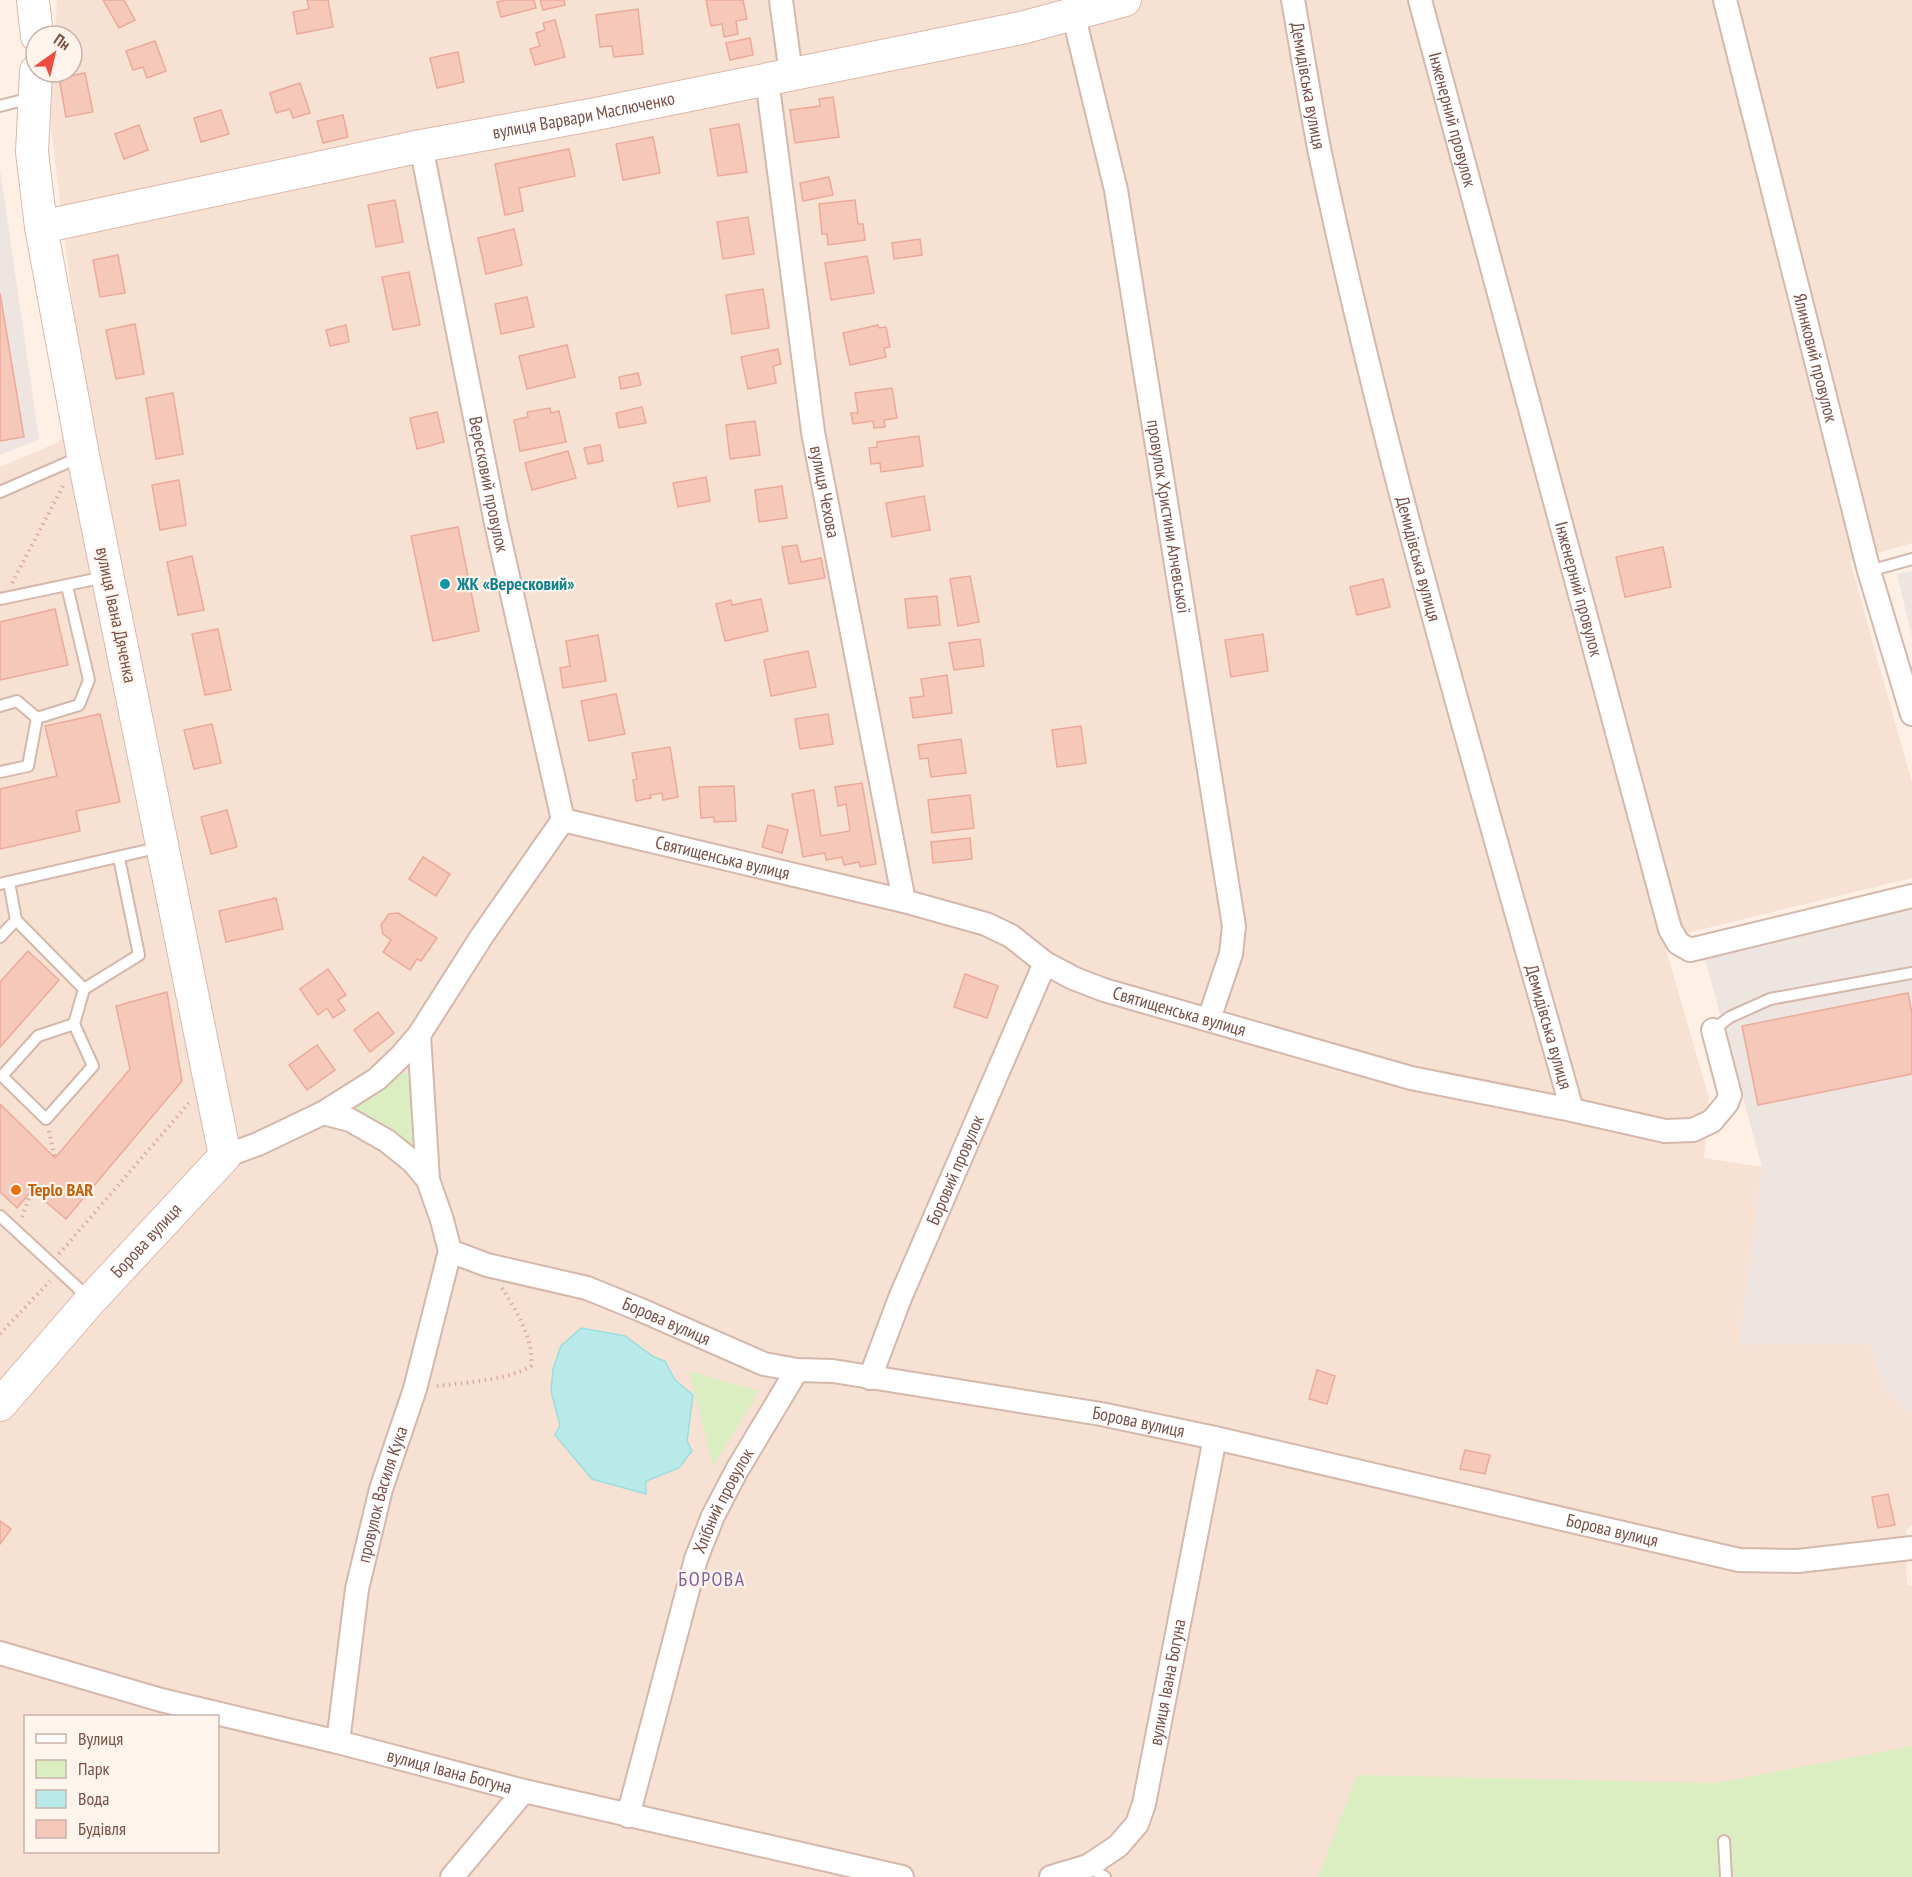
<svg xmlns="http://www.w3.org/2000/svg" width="1912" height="1877" viewBox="0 0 1912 1877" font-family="'PT Sans Narrow',sans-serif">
	<rect width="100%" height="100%" fill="#fef0e5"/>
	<path fill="#f7e1d3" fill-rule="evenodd" d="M57 0H1912V543L1850 561 1912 783V878L1663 939 1709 1098 1704 1158 1762 1167 1739 1344 1869 1343 1884 1386 1912 1416V1524L1906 1531 1907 1585 1912 1586V1877H0V467L54 444 87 421 51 128 52 72H72V36H55ZM26 1716H218V1852H26Z"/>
	<g fill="#eee4e0">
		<polygon points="0,169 39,439 0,455"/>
		<polygon points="1912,571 1912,637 1897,574"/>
		<polygon points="1912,908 1912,1416 1884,1386 1869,1343 1739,1345 1762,1167 1705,959"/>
	</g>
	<g fill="#dbeec2">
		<polygon points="403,1073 409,1073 414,1076 422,1155 350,1109 397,1075"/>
		<polygon points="689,1371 759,1391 713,1466"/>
		<polygon points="1912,1746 1912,1877 1318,1877 1357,1775 1715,1783"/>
	</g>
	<polygon fill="#b7eae9" stroke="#9ddddc" stroke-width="1.5" points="581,1328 625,1336 654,1357 665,1361 675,1380 693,1395 687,1441 692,1451 679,1468 646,1481 646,1494 592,1479 555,1435 560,1425 551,1391 553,1369 561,1346"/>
	<g fill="#f6c8ba" stroke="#ebaa99" stroke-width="1.5">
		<polygon points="103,0 124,0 135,20 119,28"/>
		<polygon points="307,0 328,0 333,27 297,34 293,12 309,9"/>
		<polygon points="506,0 534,0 536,8 501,17 497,2"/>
		<polygon points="540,0 564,0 565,5 543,10"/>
		<polygon points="706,0 743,0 747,19 736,21 738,34 724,37 722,24 711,26"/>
		<polygon points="638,9 643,54 614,57 612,46 600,47 596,15"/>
		<polygon points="555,20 565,57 535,65 530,49 540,46 536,33 545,30 543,23"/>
		<polygon points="750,38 753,55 730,60 726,43"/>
		<polygon points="155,41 166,71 147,78 143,67 133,70 126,51"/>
		<polygon points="458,52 464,82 437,88 430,58"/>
		<polygon points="85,73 93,112 66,117 59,78"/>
		<polygon points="300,83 310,113 293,118 290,109 276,113 270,93"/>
		<polygon points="833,97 839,137 795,143 790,110 820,106 819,99"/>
		<polygon points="221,110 229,134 201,142 194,118"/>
		<polygon points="343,115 348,137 323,143 317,121"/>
		<polygon points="739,124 747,172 718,176 710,129"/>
		<polygon points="139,125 148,150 124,159 115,134"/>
		<polygon points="653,137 660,173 623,180 616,144"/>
		<polygon points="569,149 575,176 519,188 523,211 505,215 495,164"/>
		<polygon points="829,177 833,195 803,201 800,183"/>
		<polygon points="395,200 403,242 376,247 368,205"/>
		<polygon points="855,200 858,224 863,224 865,240 828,245 827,234 822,234 819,204"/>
		<polygon points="748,217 754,254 723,259 717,222"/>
		<polygon points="514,229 522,265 486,274 478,238"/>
		<polygon points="920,239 922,255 894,259 892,243"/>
		<polygon points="118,255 125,293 100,297 93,260"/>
		<polygon points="867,256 874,293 831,300 825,263"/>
		<polygon points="409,272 420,325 393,330 382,277"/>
		<polygon points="763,289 769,328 732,334 726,295"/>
		<polygon points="0,293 24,437 0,441"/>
		<polygon points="527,297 534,327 501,334 495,304"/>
		<polygon points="135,324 144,374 116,379 106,330"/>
		<polygon points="346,325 349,342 330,346 326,330"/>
		<polygon points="878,325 879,328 886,327 890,347 884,348 886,357 850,365 843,333"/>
		<polygon points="567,345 575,377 527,389 519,356"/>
		<polygon points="778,349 781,364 773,366 776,383 748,389 741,357"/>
		<polygon points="638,373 641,385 621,389 619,377"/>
		<polygon points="892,388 897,418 884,420 885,427 874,428 873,421 853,424 851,413 858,413 855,393"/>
		<polygon points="173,393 183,454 156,459 146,398"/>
		<polygon points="642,407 646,423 619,428 616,413"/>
		<polygon points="550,408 551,413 559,411 566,442 520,451 514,420 528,417 527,412"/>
		<polygon points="437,412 444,442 417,449 410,418"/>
		<polygon points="755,421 760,455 730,459 726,425"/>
		<polygon points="919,436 923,466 881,472 880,463 871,464 869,448 877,447 877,442"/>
		<polygon points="600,445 603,461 588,464 584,448"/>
		<polygon points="568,451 576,478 532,490 525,463"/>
		<polygon points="706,477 710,501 678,507 673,483"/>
		<polygon points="179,480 186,525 160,530 152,485"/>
		<polygon points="782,486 787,518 759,522 755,490"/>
		<polygon points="924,496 930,530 892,537 886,503"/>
		<polygon points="458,527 479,631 433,641 411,536"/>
		<polygon points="797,545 801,562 821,558 825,578 789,584 782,547"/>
		<polygon points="1663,547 1671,587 1625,597 1616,557"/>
		<polygon points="192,556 204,610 178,615 167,562"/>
		<polygon points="970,576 979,622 958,626 950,579"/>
		<polygon points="1383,579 1390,607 1357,615 1350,587"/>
		<polygon points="937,596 940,625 908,628 905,599"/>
		<polygon points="761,599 768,631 725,641 716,604 731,600 732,605"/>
		<polygon points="55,609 68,665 0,680 0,622"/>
		<polygon points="218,629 231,690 205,695 192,634"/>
		<polygon points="1263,634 1268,671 1231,677 1225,640"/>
		<polygon points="598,635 606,681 563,688 560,668 570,666 566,641"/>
		<polygon points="980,639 984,666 954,670 949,643"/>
		<polygon points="808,651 816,687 771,696 764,660"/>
		<polygon points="947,675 952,713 913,718 910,698 924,696 921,679"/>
		<polygon points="616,694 625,734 589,741 581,701"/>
		<polygon points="100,714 120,802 76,811 80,831 0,849 0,789 57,776 45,726"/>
		<polygon points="828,714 833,744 800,749 795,719"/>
		<polygon points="212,724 221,763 194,769 184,730"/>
		<polygon points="1081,726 1086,763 1057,767 1052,730"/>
		<polygon points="961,739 966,773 931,777 928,758 920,759 918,745"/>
		<polygon points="670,747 678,797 663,800 662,793 650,795 651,798 636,801 633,780 637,779 632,753"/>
		<polygon points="862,783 876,864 860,867 859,862 844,865 842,857 826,860 825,853 803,857 792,794 814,790 821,836 850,831 846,804 838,806 835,787"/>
		<polygon points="734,786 736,821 714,822 714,817 701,818 699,787"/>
		<polygon points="970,795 974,828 932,833 928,800"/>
		<polygon points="227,810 237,847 211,854 201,817"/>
		<polygon points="768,825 788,830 782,853 762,847"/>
		<polygon points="970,838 972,859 933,863 931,842"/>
		<polygon points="423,857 450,874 436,896 409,879"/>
		<polygon points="276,898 283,929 226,942 219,911"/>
		<polygon points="398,913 437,938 421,961 417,959 410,970 383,952 391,940 383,934 381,925 389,914"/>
		<polygon points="28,951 59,980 0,1047 0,982"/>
		<polygon points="328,969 346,995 338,1000 345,1010 333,1018 327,1008 318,1015 300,989"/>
		<polygon points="965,974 998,986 987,1018 954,1007"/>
		<polygon points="167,992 182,1081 66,1219 32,1190 17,1208 0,1192 0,1104 55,1158 130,1069 116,1006"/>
		<polygon points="1908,993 1912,1014 1912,1074 1758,1105 1742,1026"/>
		<polygon points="378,1012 394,1033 370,1052 354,1030"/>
		<polygon points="317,1045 335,1070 307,1090 289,1065"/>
		<polygon points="1317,1370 1335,1376 1327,1404 1309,1399"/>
		<polygon points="1465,1450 1490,1455 1485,1474 1460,1469"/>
		<polygon points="1888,1494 1895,1525 1878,1528 1872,1497"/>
		<polygon points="0,1521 11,1529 0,1544"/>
	</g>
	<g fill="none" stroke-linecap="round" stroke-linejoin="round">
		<defs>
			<g id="lane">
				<polyline points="0,106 31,98"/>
				<polyline points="0,492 80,457"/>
				<polyline points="1869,571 1912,559"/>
				<polyline points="0,599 105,577"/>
				<polyline points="0,706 17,701 37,718"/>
				<polyline points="37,718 79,705 89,680 67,586"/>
				<polyline points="0,772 28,766 37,718"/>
				<polyline points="9,882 16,920 84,989 139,955 119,858"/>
				<polyline points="0,884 161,847"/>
				<polyline points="0,937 16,920"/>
				<polyline points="74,1024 93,1066 46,1119 2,1076 38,1036 74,1024 84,989"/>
				<polyline points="1713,1030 1730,1017 1770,999 1912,973"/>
				<polyline points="0,1216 77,1287 86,1299"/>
				<polyline points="1724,1841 1726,1877"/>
				<polyline points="1088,1866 1105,1877"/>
			</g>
			<g id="street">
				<polyline points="781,0 791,74"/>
				<path id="s1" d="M1293 0C1302 51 1310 102 1320 153 1388 476 1483 792 1572 1110"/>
				<path id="s2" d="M1420 0 1670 929 1678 943 1690 950 1912 896"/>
				<path id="s3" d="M1725 0 1869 571 1912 714"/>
				<path id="s4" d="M1073 13 1116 190 1234 926 1231 954 1209 1019"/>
				<path id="s5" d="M767 79 813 432 904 901"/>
				<path id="s6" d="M421 146 496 523 563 820"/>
				<path id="s7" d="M563 820 904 901 986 924 1011 936 1045 963 1073 978 1104 990 1411 1078 1572 1110 1665 1131 1693 1130 1712 1121 1727 1103 1730 1095 1713 1030"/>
				<polyline points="419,1035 428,1180"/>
				<polyline points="323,1113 377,1079 401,1056 419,1035 482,936 563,820"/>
				<path id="s8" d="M225 1156 258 1144 323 1113 350 1120 387 1141 413 1162 428 1180 442 1220 450 1251 487 1265 587 1288 641 1310 764 1364 797 1370 833 1371 1101 1414 1215 1438 1739 1560 1798 1561 1912 1548"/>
				<path id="s9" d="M870 1378 900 1298 1045 963"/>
				<path id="s10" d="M0 1653 161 1700 338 1742 524 1791 902 1877"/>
				<path id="s11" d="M338 1742 357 1589 381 1489 415 1389 450 1251"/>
				<path id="s12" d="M628 1816 696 1559 713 1516 737 1470 797 1370"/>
				<polyline points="452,1877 524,1791"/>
				<path id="s13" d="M1051 1877 1088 1866 1118 1846 1137 1824 1144 1804 1215 1438"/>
			</g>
			<g id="secondary">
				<polyline points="33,0 37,36"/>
				<path id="s14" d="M41 227 421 146 591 115 1021 28 1125 0"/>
				<path id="s15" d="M0 1405 89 1302 225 1156 83 455 41 227 32 152 36 71"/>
			</g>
		</defs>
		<use href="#lane" stroke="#d4b8ac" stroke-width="14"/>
		<use href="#street" stroke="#d4b8ac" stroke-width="26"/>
		<use href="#secondary" stroke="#dab8ac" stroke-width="34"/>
		<g stroke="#dcab9d" stroke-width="4" stroke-dasharray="1.5 4.5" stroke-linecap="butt">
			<polyline points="12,583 63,486"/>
			<polyline points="49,1131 55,1158"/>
			<polyline points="22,1217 32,1190"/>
			<polyline points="59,1254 189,1103"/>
			<polyline points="0,1334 50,1281"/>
			<path d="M437 1386C463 1383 509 1380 531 1366 534 1339 516 1310 502 1288"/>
		</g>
		<use href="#lane" stroke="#fff" stroke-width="10"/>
		<use href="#street" stroke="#fff" stroke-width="22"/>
		<use href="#secondary" stroke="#fff" stroke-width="32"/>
	</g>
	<circle fill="#0f9aa8" stroke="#fff5ed" stroke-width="2" cx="445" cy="584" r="6"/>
	<circle fill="#e8710a" stroke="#fff5ed" stroke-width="2" cx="16" cy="1190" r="6"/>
	<g text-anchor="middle" stroke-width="4.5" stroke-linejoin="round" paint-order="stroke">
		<g font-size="18" fill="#7a5147" stroke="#fff5ed">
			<text dy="6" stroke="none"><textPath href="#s1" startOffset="87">Демидівська вулиця</textPath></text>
			<text dy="6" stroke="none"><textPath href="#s14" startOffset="554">вулиця Варвари Маслюченко</textPath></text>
			<text dy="6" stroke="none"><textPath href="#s2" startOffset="124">Інженерний провулок</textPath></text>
			<text dy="6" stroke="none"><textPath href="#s3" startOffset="369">Ялинковий провулок</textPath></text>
			<text dy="6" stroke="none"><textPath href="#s6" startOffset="345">Вересковий провулок</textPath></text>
			<text dy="6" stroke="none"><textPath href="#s5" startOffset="417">вулиця Чехова</textPath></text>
			<text dy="6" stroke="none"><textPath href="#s4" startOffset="513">провулок Христини Алчевської</textPath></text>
			<text dy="6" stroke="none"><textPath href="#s1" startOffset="573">Демидівська вулиця</textPath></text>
			<text dy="6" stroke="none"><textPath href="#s2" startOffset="610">Інженерний провулок</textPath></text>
			<text transform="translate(116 615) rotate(78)" y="6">вулиця Івана Дяченка</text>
			<text dy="6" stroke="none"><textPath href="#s7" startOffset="164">Святищенська вулиця</textPath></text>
			<text dy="6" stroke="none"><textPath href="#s7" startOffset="650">Святищенська вулиця</textPath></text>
			<text dy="6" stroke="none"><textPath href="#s1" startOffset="1059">Демидівська вулиця</textPath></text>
			<text dy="6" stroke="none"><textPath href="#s9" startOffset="225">Боровий провулок</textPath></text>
			<text dy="6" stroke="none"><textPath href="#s15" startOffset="220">Борова вулиця</textPath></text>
			<text dy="6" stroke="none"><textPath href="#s8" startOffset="537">Борова вулиця</textPath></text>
			<text dy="6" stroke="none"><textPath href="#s8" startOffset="1023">Борова вулиця</textPath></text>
			<text dy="6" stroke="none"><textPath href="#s11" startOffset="252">провулок Василя Кука</textPath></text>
			<text dy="6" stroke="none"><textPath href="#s12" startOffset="330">Хлібний провулок</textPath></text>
			<text dy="6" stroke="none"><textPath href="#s8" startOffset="1509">Борова вулиця</textPath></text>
			<text dy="6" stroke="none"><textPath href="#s13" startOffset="249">вулиця Івана Богуна</textPath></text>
			<text dy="6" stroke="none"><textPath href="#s10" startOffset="465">вулиця Івана Богуна</textPath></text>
		</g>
		<g font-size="18" font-weight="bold" fill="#0d838f" stroke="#fff5ed" text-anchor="start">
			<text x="457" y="590">ЖК «Вересковий»</text>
		</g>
		<g font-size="18" font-weight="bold" fill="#c56008" stroke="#fff5ed" text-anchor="start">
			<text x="28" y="1196">Teplo BAR</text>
		</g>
		<g font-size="20" letter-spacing="1.5" fill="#80629e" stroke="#fff5ed">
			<text x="712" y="1586">БОРОВА</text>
		</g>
	</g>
	<rect x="24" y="1715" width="195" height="138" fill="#fff5ed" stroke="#cab3ab" stroke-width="1.5"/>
	<rect x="36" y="1734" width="30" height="9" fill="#ffffff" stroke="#cab3ab" stroke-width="1.5"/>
	<text x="78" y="1745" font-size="18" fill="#7a5147">Вулиця</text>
	<rect x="36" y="1760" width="30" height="18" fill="#dbeec2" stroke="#cab3ab" stroke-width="1.5"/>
	<text x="78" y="1775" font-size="18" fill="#7a5147">Парк</text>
	<rect x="36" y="1790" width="30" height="18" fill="#b7eae9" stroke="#cab3ab" stroke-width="1.5"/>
	<text x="78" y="1805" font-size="18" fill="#7a5147">Вода</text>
	<rect x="36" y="1820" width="30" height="18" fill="#f6c8ba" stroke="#cab3ab" stroke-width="1.5"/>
	<text x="78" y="1835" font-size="18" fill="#7a5147">Будівля</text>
	<g transform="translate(54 54) rotate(34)"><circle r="28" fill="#fff5ed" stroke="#cab3ab" stroke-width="1.5"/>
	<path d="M0-4.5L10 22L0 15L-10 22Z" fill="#f34a3f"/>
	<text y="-9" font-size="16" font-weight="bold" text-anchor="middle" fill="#7a5147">Пн</text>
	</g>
</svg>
